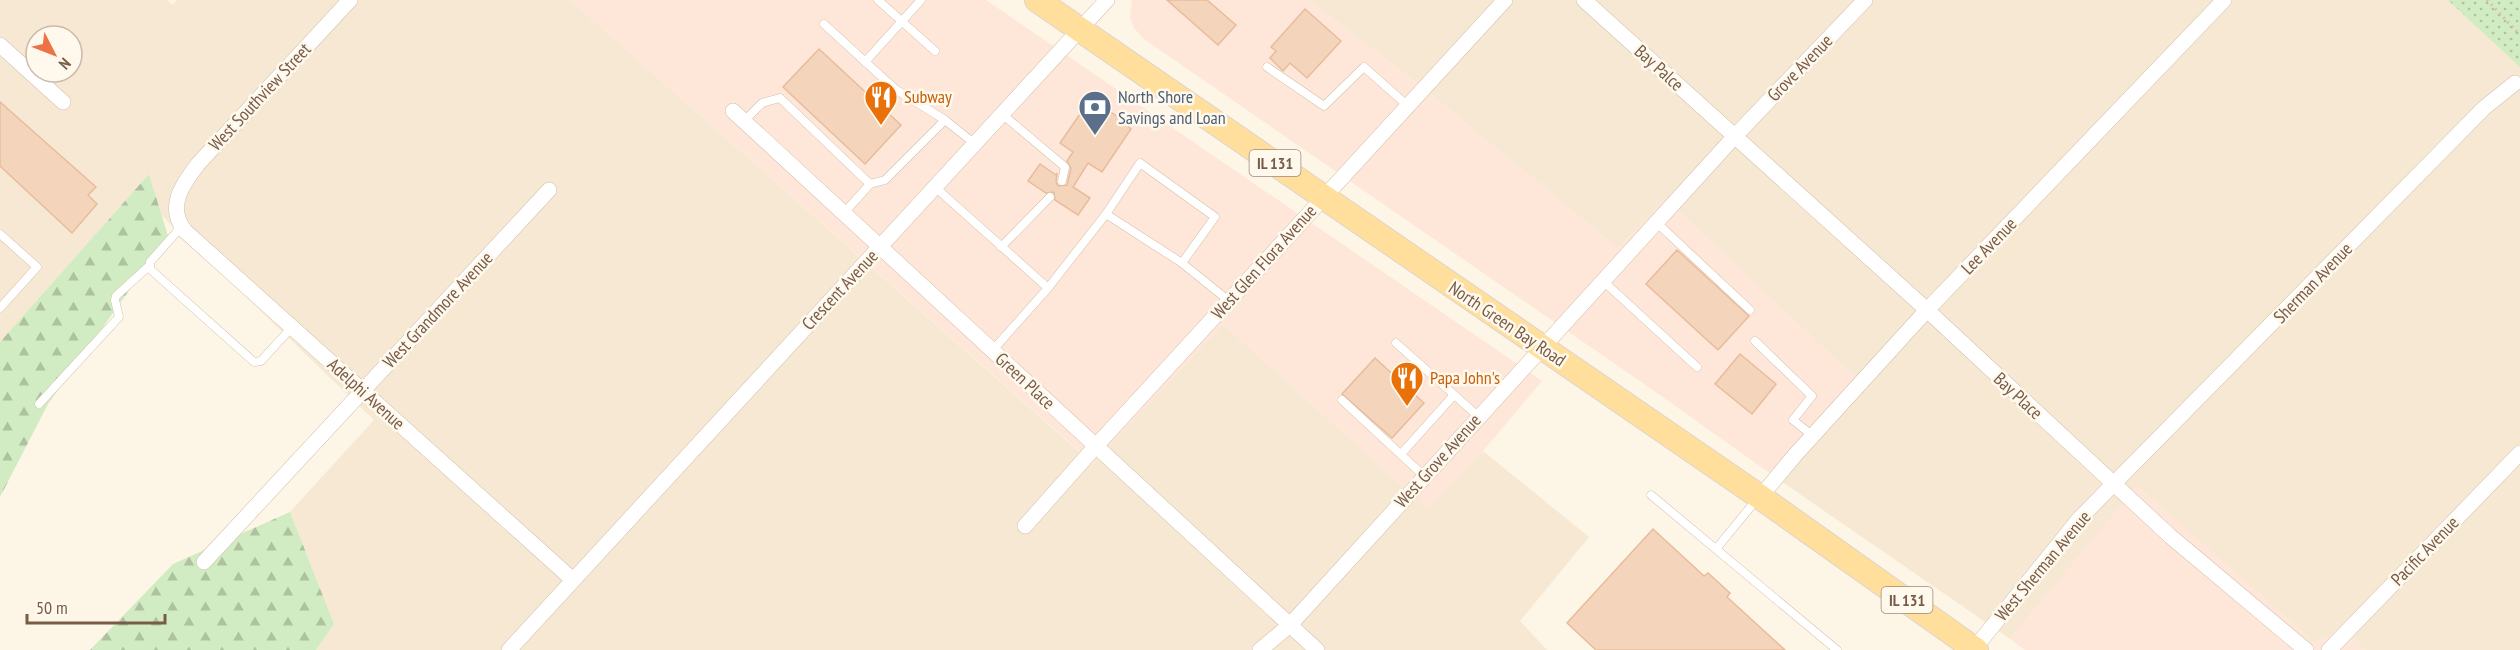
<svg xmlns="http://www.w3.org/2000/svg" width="2520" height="650" viewBox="0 0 2520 650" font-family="'PT Sans Narrow',sans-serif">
	<defs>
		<pattern id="grass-dots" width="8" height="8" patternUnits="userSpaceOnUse" patternTransform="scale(1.5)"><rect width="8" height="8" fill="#d1ecc3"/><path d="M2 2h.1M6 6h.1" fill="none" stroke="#aec2a0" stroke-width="1.8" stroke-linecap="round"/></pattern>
		<pattern id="forest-firs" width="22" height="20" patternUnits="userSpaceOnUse" patternTransform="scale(1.5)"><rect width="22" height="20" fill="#d1ecc3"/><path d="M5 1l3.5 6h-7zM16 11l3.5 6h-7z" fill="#aec2a0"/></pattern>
	</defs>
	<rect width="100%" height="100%" fill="#fdf5e5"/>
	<g fill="#f6e8d3" fill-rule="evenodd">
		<path d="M0 0H167L173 5 177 0H570L1093 464 1223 324 1427 509 1483 451 1589 537 1520 621 1547 650H316L334 624 290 512 374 420 162 216 149 174 0 342ZM36 36H72V72H36Z"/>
		<polygon points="1309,0 2520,0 2520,650 2366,650 2343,630 2314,642 2137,486 2010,639 1778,479 1862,384 1666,199 1618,248 1416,82"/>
	</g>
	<g fill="#fee6d8">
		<polygon points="570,0 986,0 1542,381 1483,451 1427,509 1223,324 1094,464"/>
		<polygon points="1132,0 1309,0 1416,82 1618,248 1666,199 1862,384 1778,479 1650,388 1144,39 1134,28 1130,17"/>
		<polygon points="2137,485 2314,642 2343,630 2366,650 2025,650 2010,639"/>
	</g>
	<polygon fill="url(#grass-dots)" points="2448,0 2520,0 2520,67"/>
	<g fill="url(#forest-firs)">
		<polygon points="149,174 168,236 48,404 0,497 0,342"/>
		<polygon points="290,512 334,624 316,650 90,650 173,564"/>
	</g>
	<g fill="#f4d5bb" stroke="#e8bc9b" stroke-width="1.5">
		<polygon points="1167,0 1207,0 1236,25 1218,45"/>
		<polygon points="1305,9 1341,41 1307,78 1290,63 1283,71 1270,58 1276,51 1271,47"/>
		<polygon points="819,49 901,125 865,164 783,87"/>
		<polygon points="1089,101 1114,114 1131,129 1102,172 1088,163 1073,187 1090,198 1078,215 1055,200 1054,192 1046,193 1028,181 1040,164 1056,175 1057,173 1056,182 1058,186 1067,185 1071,168 1067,161 1073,152 1060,143"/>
		<polygon points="0,102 96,187 88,195 97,204 72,233 0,166"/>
		<polygon points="1677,250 1749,316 1718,350 1646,284"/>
		<polygon points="1740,354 1776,384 1752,414 1715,384"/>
		<polygon points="1375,358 1424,403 1392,438 1342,394"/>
		<polygon points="1653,529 1704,576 1708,573 1730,593 1727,597 1785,650 1596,650 1567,623"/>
	</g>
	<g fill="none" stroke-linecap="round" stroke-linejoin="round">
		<defs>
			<g id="service">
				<polyline points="878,0 935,51"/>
				<polyline points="824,24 895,89 945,120 975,144"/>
				<polyline points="865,62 921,0"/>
				<polyline points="1267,67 1324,106 1364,67 1408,106"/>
				<polyline points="1002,114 1065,167 1062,181"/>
				<polyline points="744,121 762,103 780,98 870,184"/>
				<polyline points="935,187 1048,288 992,351"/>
				<polyline points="844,213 870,184 885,180 945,120"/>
				<polyline points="1106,214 1182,263 1229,301"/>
				<polyline points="1657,223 1750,310"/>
				<polyline points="182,226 150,262 150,269 254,362 261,361 292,327"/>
				<polyline points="0,234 37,267 0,308"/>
				<polyline points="1001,247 1050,197"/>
				<polyline points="1602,280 1697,367"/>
				<polyline points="1048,288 1106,214 1140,163 1215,217 1182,263"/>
				<polyline points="1755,341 1812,396 1793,420 1813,436"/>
				<polyline points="1396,343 1478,416"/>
				<polyline points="1342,400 1424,476"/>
				<polyline points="39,404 119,317 115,300 116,296 149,266"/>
				<polyline points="1401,454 1454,395"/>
				<polyline points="1651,495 1837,650"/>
				<polyline points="1716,549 1757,499"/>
			</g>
			<g id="minor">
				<path d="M350 0 198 164C182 185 166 207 185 231L573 580"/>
				<polyline points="1584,0 1927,310 2170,536 2306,650"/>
				<polyline points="0,45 63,102"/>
				<polyline points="733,111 1317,650"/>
				<polyline points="1760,497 1796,454 1927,310 2224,0"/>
				<polyline points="1025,526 1095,447 1505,0"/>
				<polyline points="204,562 549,190"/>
				<polyline points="1974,649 2079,519 2484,108 2515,83"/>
				<polyline points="509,650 1107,0"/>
				<polyline points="1260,650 1290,625 1735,136 1865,0"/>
				<polyline points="2329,650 2520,453"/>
			</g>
			<polyline id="primary" points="1037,0 1760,497 1976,650"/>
		</defs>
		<use href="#service" stroke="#d2c0ad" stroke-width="9"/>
		<use href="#minor" stroke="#d2c0ad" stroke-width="16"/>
		<use href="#primary" stroke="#dcd5d0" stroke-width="26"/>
		<polyline stroke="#dab89e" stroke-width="3" stroke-dasharray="1.5 4.5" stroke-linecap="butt" points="2487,0 2520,35"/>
		<use href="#service" stroke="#fff" stroke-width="8"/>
		<use href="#minor" stroke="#fff" stroke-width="15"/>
		<use href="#primary" stroke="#ffdf9b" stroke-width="24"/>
	</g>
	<defs>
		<symbol id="restaurant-pin" viewBox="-11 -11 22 30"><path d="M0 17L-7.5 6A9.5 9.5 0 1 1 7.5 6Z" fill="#e8710a" stroke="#fff9ed"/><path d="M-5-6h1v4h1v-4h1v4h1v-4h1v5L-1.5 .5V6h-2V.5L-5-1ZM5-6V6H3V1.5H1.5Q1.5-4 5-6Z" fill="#fff"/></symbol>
		<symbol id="bank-pin" viewBox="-11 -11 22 30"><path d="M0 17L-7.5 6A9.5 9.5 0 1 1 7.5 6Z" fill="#5c6f8a" stroke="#fff9ed"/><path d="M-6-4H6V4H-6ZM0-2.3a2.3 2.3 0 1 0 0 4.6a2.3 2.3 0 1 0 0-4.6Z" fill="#fff"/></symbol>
	</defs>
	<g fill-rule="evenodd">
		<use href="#restaurant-pin" x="862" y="78" width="38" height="52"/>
		<use href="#bank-pin" x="1076" y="88" width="38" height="52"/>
		<use href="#restaurant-pin" x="1388" y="359" width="38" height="52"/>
	</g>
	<g text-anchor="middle" stroke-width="5" stroke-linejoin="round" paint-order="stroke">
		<g fill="#fff9ed" stroke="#a08b7a" stroke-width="1.5">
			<rect x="1249.5" y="150" width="51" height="26" rx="4.5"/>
			<rect x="1881.5" y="587" width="51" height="26" rx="4.5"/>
		</g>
		<g font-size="16" font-weight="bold" fill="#785c49">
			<text x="1275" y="169">IL 131</text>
			<text x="1907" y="606">IL 131</text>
		</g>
		<g font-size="18" fill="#785c49" stroke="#fff9ed">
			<text transform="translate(1659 68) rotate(42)" y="6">Bay Palce</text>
			<text transform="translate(1800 68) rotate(-46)" y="6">Grove Avenue</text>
			<text transform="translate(260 97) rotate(-47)" y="6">West Southview Street</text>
			<text transform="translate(1989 246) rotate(-46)" y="6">Lee Avenue</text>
			<text transform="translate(1264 262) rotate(-48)" y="6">West Glen Flora Avenue</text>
			<text transform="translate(2313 283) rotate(-46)" y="6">Sherman Avenue</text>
			<text transform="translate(840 290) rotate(-47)" y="6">Crescent Avenue</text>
			<text transform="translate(438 310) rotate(-47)" y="6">West Grandmore Avenue</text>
			<text transform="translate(1507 324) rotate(34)" y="6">North Green Bay Road</text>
			<text transform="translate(1025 381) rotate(43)" y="6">Green Place</text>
			<text transform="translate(366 394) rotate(42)" y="6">Adelphi Avenue</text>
			<text transform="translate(2018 396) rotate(43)" y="6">Bay Place</text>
			<text transform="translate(1438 461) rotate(-48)" y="6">West Grove Avenue</text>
			<text transform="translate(2425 551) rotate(-46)" y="6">Pacific Avenue</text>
			<text transform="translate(2043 566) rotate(-50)" y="6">West Sherman Avenue</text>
		</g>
		<g font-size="18" fill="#c56008" stroke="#fff9ed" text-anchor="start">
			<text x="904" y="103">Subway</text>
			<text x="1430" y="384">Papa John's</text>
		</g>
		<g font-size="18" fill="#4e5e75" stroke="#fff9ed" text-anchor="start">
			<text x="1118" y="103">North Shore<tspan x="1118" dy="21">Savings and Loan</tspan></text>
		</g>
	</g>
	<g transform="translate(54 54) rotate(132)"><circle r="28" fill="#fff9ed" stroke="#c9baab" stroke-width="1.5"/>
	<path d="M0-4.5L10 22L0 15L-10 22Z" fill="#ee7344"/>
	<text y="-9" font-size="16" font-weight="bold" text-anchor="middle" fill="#785c49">N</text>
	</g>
	<path d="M27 614v9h138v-9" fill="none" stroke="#785c49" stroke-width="3"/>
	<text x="36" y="614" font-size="18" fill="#785c49" stroke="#fff9ed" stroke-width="4.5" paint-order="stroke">50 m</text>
</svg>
